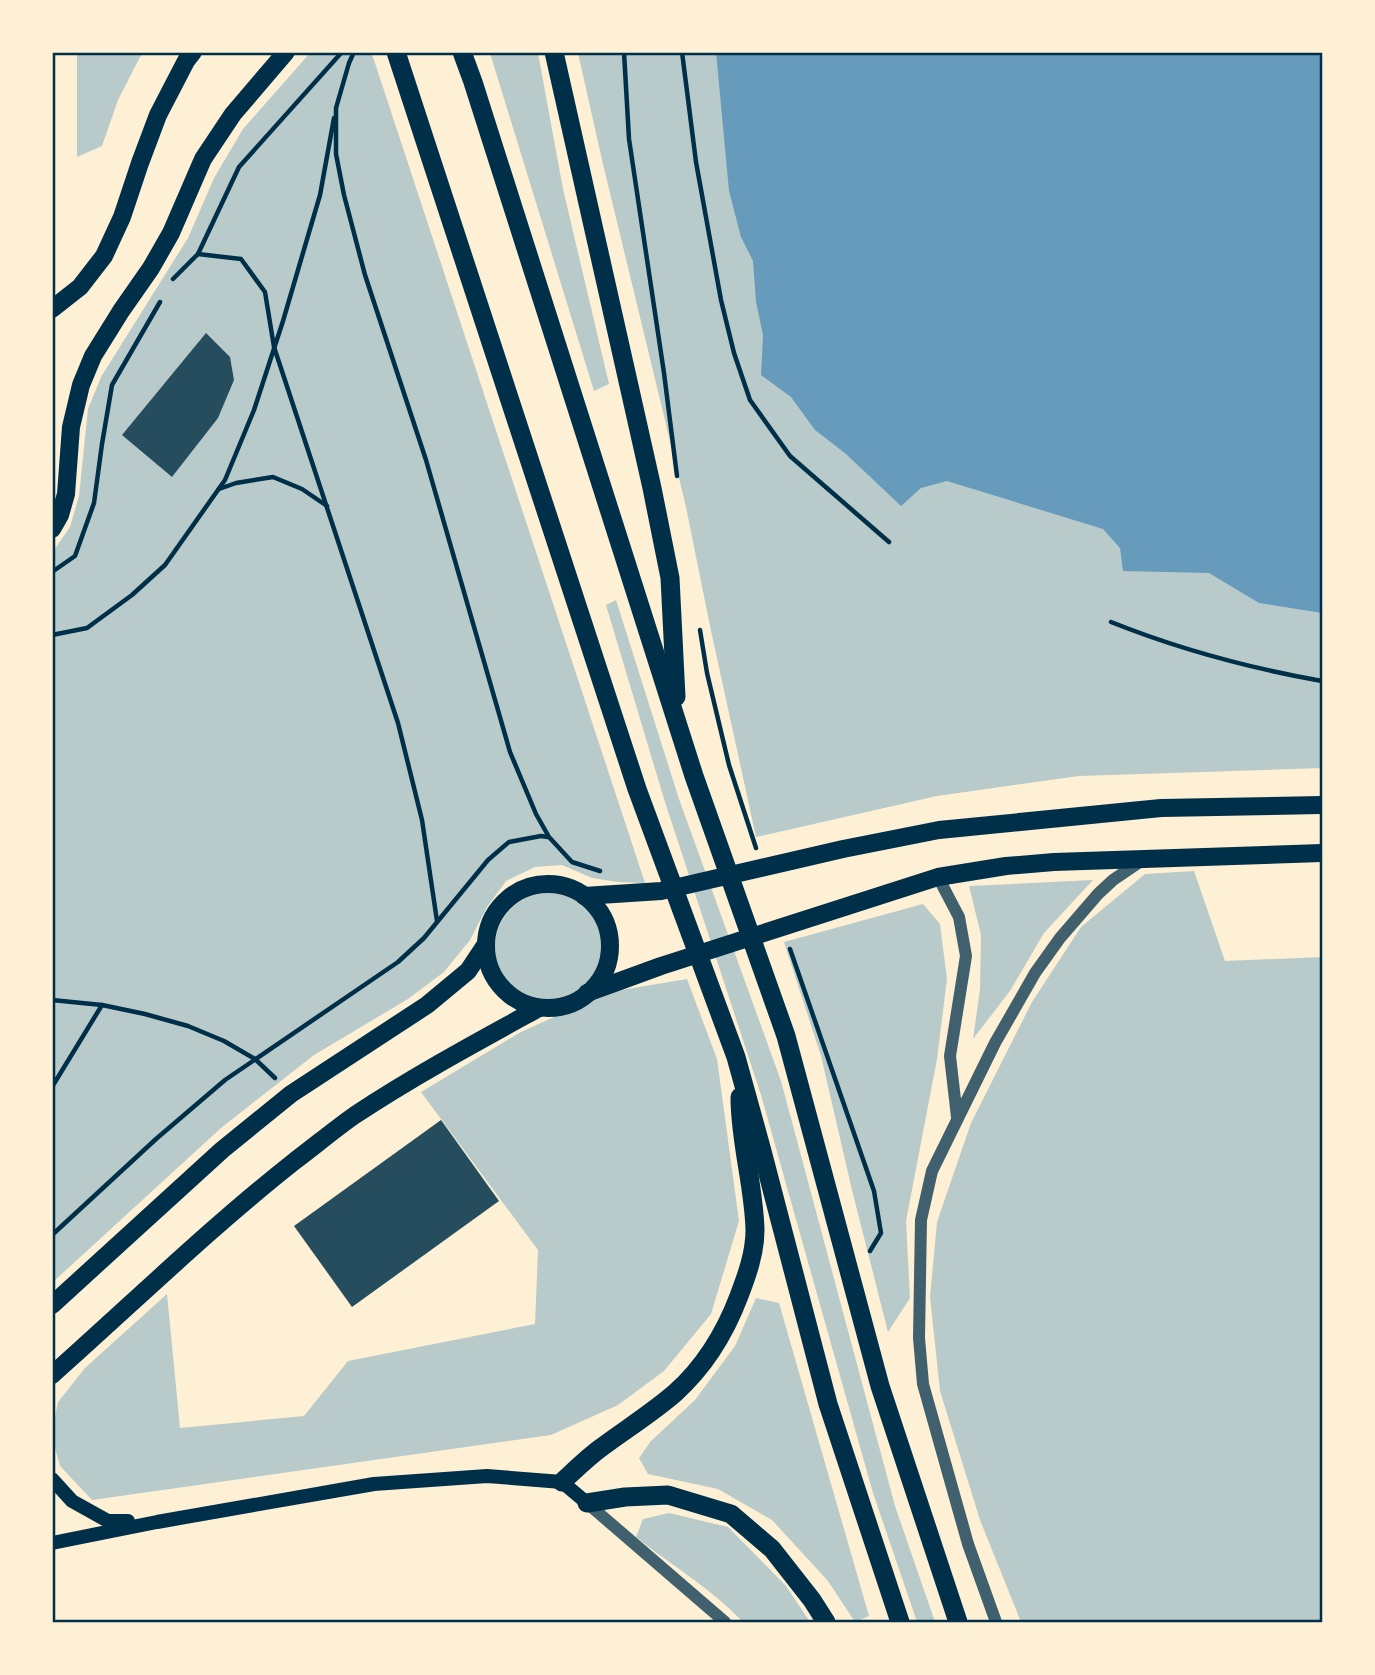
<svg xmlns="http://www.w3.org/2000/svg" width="1375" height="1675" viewBox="0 0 1375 1675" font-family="'Asap Condensed',sans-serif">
	<rect width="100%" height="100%" fill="#fdf0d5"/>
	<g fill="#b9caca">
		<polygon points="77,53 144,53 140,57 118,100 102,146 77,157"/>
		<polygon points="310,53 371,53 374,60 645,883 618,882 592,878 562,865 535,867 506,881 487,907 470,940 444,972 408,999 314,1055 221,1128 53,1282 52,553 70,527 79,496 88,409 101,377 188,238 214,178 243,129"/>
		<polygon points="490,53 538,53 563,189 609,384 594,391"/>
		<polygon points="578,53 1322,53 1322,768 1079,776 937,796 756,837 710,626 686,507 602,160"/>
		<polygon points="616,600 679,799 781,1081 895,1506 935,1622 917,1622 873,1493 761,1095 664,799 606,605"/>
		<polygon points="1194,871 1225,961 1322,957 1322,1622 1021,1622 980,1520 940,1391 930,1297 937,1222 971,1123 1032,1002 1081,927 1145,874"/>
		<polygon points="1093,880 1044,933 1010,991 973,1039 980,989 981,935 969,886"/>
		<circle cx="549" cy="947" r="54"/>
		<polygon points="923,904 940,924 947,979 937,1059 906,1221 910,1298 888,1332 852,1190 821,1056 784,942"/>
		<polygon points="687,979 717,1059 739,1221 711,1314 664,1371 618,1405 551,1435 92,1500 60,1466 52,1437 53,1427 58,1402 85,1368 167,1294 180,1428 304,1416 348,1361 535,1324 538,1250 421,1092 521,1032 574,1008 621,990"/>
		<polygon points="756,1298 779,1303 869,1616 855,1622 828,1581 772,1520 718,1489 648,1474 639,1458 651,1441 695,1400 735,1346"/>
		<path d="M669 1513 728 1527 786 1586 810 1622H743C712 1589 671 1565 636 1537L643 1519Z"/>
	</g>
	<polygon fill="#669bbc" points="716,52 1322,53 1322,613 1259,603 1209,573 1123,571 1120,548 1103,529 947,481 921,488 901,506 846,454 815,430 791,397 761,375 763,335 756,302 753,261 741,237 729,191"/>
	<g fill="#264d5e">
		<polygon points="206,333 230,357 234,380 218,418 172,477 122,435"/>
		<polygon points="441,1120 499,1201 352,1307 294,1226"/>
	</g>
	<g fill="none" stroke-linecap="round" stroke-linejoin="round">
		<g stroke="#003049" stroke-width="4.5">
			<polyline points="354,52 349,63 336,108 336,154 344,195 365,275 426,460 510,752 536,814 549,837 572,862 600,871"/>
			<polyline points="624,52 629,139 664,373 677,476"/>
			<polyline points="682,52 696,162 721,300 734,353 750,400 790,456 889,542"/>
			<polyline points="198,254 239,167 342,52"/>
			<polyline points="173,279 198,254 241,259 265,292 274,347 398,723 422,820 437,921"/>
			<polyline points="219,489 236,483 273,477 302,489 327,506"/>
			<polyline points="52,572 75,556 94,503 102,444 112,385 160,302"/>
			<path d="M1111 622C1181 650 1249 668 1322 681"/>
			<polyline points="700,630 707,673 729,765 756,848"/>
			<polyline points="52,635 87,628 132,595 165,565 225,480 254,410 283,321 320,195 334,118"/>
			<polyline points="790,949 874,1191 881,1233 870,1251"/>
			<polyline points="52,1000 102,1005 145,1014 188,1026 224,1041 255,1059 275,1078"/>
			<polyline points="52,1087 102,1005"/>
			<polyline points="52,1235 156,1139 225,1080 398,962 424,938 488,860 509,842 541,836 548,837"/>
		</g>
		<g stroke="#3f606c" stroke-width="12">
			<polyline points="938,877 959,917 966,956 950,1056 957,1117"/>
			<polyline points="587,1503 725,1622"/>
			<polyline points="996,1622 968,1544 923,1384 919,1338 921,1220 932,1171 995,1043 1035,973 1060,938 1098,894 1113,880 1141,861"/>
		</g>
		<g stroke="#003049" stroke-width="14">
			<polyline points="52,1479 72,1501 108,1521 128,1521"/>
			<polyline points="52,1543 157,1522 374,1484 487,1476 562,1482 587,1503"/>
		</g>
		<g stroke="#003049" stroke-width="18">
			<polyline points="52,309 80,287 104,256 122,217 140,163 158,115 186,61 193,52"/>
			<polyline points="52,529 60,515 66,494 71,427 81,385 93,356 121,311 151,268 171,233 203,159 233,114 286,52"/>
			<circle cx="548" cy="946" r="62"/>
			<polyline points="584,896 661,891 843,849 939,830 1161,808 1322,805"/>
			<polyline points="587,993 661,966 938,877 1006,866 1054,862 1322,853"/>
			<polyline points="52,1305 222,1150 291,1094 427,1005 468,971 486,944"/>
			<path d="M52 1375C133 1303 211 1227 296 1160 316 1145 335 1129 355 1115 414 1076 477 1042 539 1008"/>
		</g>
		<g stroke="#003049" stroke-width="19">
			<polyline points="396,52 637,789 736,1057 762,1151 828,1404 900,1622"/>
			<polyline points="462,52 473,82 694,776 786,1036 880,1386 958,1622"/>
			<polyline points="554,52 652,488 670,578 676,697"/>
			<path d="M562 1482C575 1470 588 1457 602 1447 626 1429 652 1413 675 1393 704 1367 725 1333 739 1296 747 1275 755 1253 755 1230 754 1185 740 1143 740 1097"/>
			<polyline points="587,1503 625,1497 668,1495 731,1514 772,1549 812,1600 826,1622"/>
		</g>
	</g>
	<rect width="1375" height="1675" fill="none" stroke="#fdf0d5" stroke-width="108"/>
	<rect x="54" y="54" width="1267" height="1567" fill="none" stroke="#003049" stroke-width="2.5"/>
</svg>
